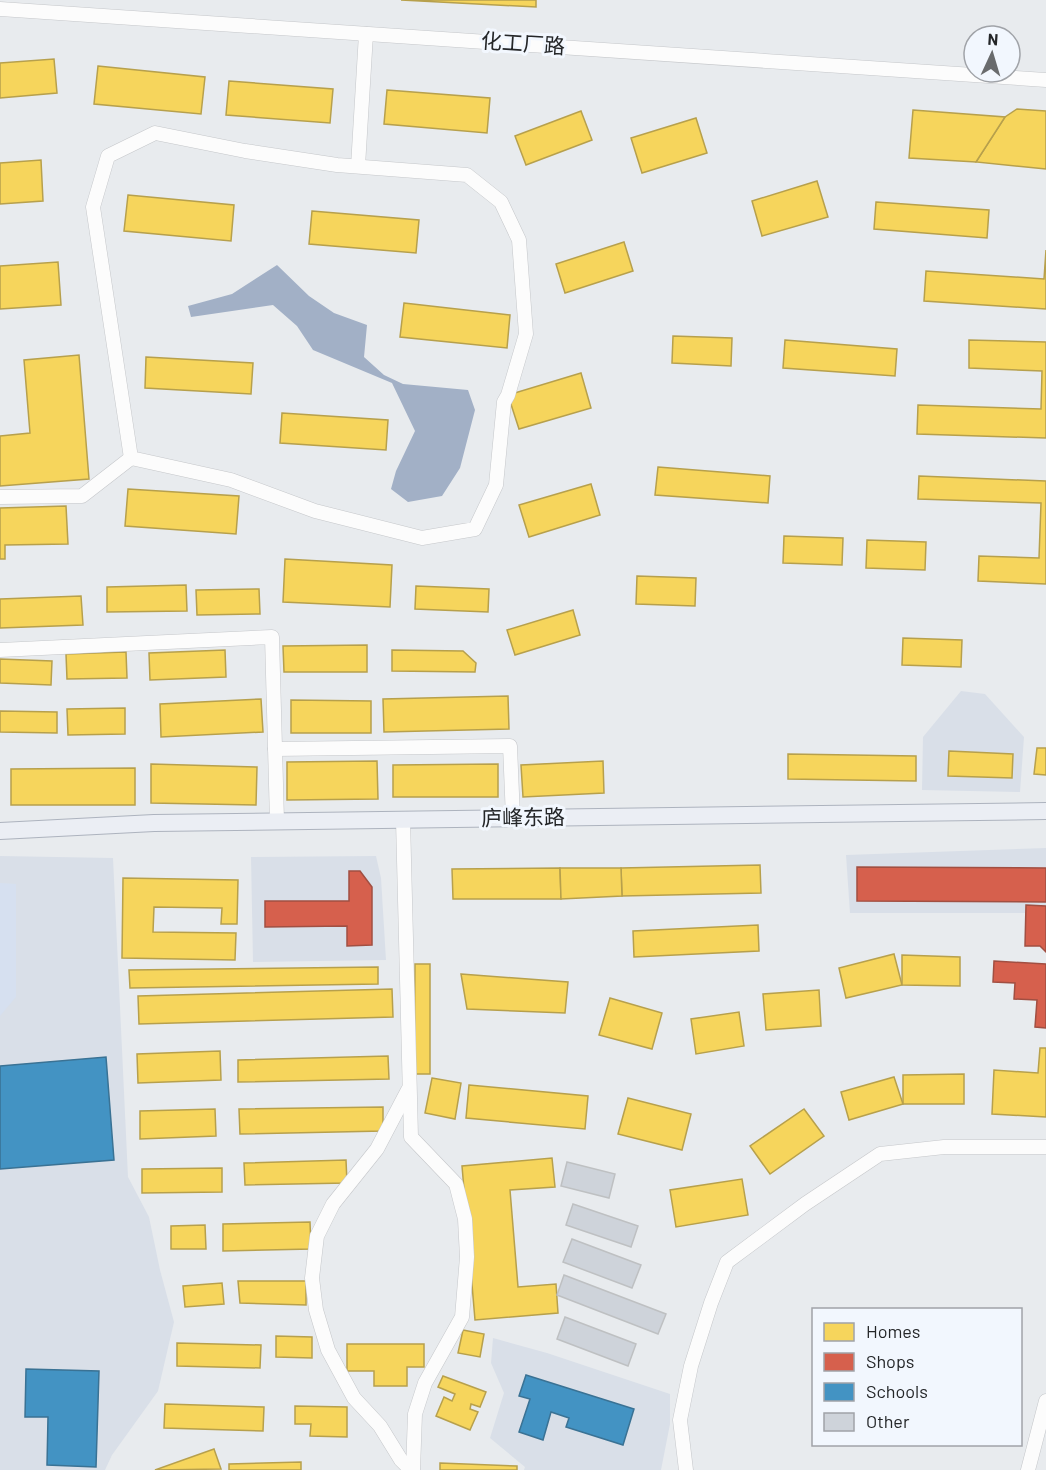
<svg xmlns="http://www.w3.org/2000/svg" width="1046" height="1470" viewBox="0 0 1046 1470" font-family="Barlow,'Noto Sans SC',sans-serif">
	<rect width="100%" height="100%" fill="#e8ebee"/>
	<g fill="#d9dfe8">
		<polygon points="961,691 985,694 1024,737 1020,792 922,790 923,737"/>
		<polygon points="1046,848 1046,913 850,913 846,855"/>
		<polygon points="0,856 113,858 128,1177 149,1217 160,1270 174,1322 158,1391 112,1455 105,1470 0,1470"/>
		<polygon points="376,856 381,878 386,960 253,962 251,857"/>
		<polygon points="493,1338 547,1353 670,1394 670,1424 661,1470 524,1470 525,1467 490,1438 504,1393 491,1363"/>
	</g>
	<polygon fill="#d6e0f0" points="0,883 16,884 16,997 0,1016"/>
	<polygon fill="#a2b0c6" points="277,265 309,296 334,313 367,325 364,357 384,375 403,384 468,390 475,410 460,468 442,496 408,502 391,489 396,471 415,431 392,383 313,350 297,326 273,305 191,317 188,306 232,294"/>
	<g fill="#f6d55c" stroke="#b7a04c" stroke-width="1.5">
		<polygon points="401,0 536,0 536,7"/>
		<polygon points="54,59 57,93 0,98 0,63"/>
		<polygon points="98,66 205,77 201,114 94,104"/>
		<polygon points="229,81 333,89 330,123 226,115"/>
		<polygon points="387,90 490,98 487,133 384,124"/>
		<polygon points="1017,109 1046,111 1046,169 976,162 1005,117"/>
		<polygon points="913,110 1005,117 976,162 909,158"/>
		<polygon points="581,111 592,140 526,165 515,136"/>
		<polygon points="696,118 707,153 642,173 631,138"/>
		<polygon points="41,160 43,201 0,204 0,163"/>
		<polygon points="817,181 828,217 762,236 752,201"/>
		<polygon points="128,195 234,205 231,241 124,231"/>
		<polygon points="876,202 989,210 987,238 874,229"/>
		<polygon points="312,211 419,220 416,253 309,244"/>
		<polygon points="624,242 633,271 565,293 556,264"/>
		<polygon points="1046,250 1046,309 924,301 926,271 1044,279"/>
		<polygon points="58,262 61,305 0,309 0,266"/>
		<polygon points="404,303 510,315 507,348 400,337"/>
		<polygon points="673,336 732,338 731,366 672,363"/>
		<polygon points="785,340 897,349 895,376 783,368"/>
		<polygon points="969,340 1046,342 1046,438 917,434 918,405 1041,409 1042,371 969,368"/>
		<polygon points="79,355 89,479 0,486 0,436 30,433 24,360"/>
		<polygon points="146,357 253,363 251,394 145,388"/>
		<polygon points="581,373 591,408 519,429 508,395"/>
		<polygon points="282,413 388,420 386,450 280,443"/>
		<polygon points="658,467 770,476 768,503 655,495"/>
		<polygon points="919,476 1046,481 1046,584 978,581 979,556 1039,558 1041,503 918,499"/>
		<polygon points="591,484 600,515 529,537 519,505"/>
		<polygon points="128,489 239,496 236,534 125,526"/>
		<polygon points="66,506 68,544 5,545 5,559 0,559 0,508"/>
		<polygon points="784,536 843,538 842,565 783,563"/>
		<polygon points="867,540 926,542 925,570 866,568"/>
		<polygon points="285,559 392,565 390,607 283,602"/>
		<polygon points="637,576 696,578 695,606 636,604"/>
		<polygon points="186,585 187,611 107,612 107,587"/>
		<polygon points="416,586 489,589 488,612 415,609"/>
		<polygon points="259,589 260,614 197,615 196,590"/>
		<polygon points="81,596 83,625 0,628 0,599"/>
		<polygon points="573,610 580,635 515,655 507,630"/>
		<polygon points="903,638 962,640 961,667 902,665"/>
		<polygon points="367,645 367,672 284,672 283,646"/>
		<polygon points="225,650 226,677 150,680 149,653"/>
		<polygon points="392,650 463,651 476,663 475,672 392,671"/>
		<polygon points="126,652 127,678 67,679 66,654"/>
		<polygon points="0,659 52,661 51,685 0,683"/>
		<polygon points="508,696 509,729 384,732 383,699"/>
		<polygon points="261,699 263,732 161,737 160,704"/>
		<polygon points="291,700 371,701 371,733 291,733"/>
		<polygon points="125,708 125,734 68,735 67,709"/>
		<polygon points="0,711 57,712 57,733 0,732"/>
		<polygon points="1037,748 1046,748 1046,775 1034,774"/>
		<polygon points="949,751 1013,754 1012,778 948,776"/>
		<polygon points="788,754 916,756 916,781 788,779"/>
		<polygon points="377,761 378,799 287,800 287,762"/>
		<polygon points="603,761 604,793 523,797 521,765"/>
		<polygon points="151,764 257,767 256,805 151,803"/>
		<polygon points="498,764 498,797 393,797 393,765"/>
		<polygon points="135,768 135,805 11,805 11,769"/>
		<polygon points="760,865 761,893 622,896 621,868"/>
		<polygon points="560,868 561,899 453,899 452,869"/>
		<polygon points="560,868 621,868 622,896 561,899"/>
		<polygon points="123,878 238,880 237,924 221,924 222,908 154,907 153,932 236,933 235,960 122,958"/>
		<polygon points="758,925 759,951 634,957 633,931"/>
		<polygon points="894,954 902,985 846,998 839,968"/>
		<polygon points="902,955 960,957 960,986 902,985"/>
		<polygon points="415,964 430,964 430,1074 414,1074"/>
		<polygon points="378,967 378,984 130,988 129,970"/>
		<polygon points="461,974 568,982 565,1013 467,1009"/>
		<polygon points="392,989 393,1017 139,1024 138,996"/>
		<polygon points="819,990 821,1026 766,1030 763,994"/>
		<polygon points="610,998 662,1013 652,1049 599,1035"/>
		<polygon points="739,1012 744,1046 696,1054 691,1019"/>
		<polygon points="1040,1048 1046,1048 1046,1117 992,1114 994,1070 1038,1073"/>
		<polygon points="220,1051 221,1080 138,1083 137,1054"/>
		<polygon points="388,1056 389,1079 238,1082 238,1060"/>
		<polygon points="964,1074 964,1104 903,1104 903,1075"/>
		<polygon points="894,1077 903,1104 849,1120 841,1092"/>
		<polygon points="432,1078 461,1083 455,1119 425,1113"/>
		<polygon points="469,1085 588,1096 585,1129 466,1118"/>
		<polygon points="628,1098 691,1114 682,1150 618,1134"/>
		<polygon points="383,1107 383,1131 240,1134 239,1109"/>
		<polygon points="215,1109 216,1136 140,1139 140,1111"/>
		<polygon points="804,1109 824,1136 770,1174 750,1146"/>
		<polygon points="552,1158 555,1187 510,1190 518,1287 556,1284 558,1313 475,1320 462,1166"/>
		<polygon points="346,1160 347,1183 245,1185 244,1163"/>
		<polygon points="222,1168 222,1192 142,1193 142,1169"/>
		<polygon points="742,1179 748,1215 676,1227 670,1190"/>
		<polygon points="310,1222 311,1249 223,1251 223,1224"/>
		<polygon points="205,1225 206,1249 171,1249 171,1226"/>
		<polygon points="238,1281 306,1281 306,1305 240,1303"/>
		<polygon points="222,1283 224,1304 185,1307 183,1286"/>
		<polygon points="463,1330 484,1334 480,1357 458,1353"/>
		<polygon points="276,1336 312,1337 312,1358 276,1357"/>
		<polygon points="177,1343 261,1345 260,1368 177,1366"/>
		<polygon points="347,1344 424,1344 424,1367 407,1367 407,1386 374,1386 374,1371 347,1371"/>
		<polygon points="443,1376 486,1392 480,1407 471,1404 470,1409 478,1412 470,1430 436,1416 444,1397 452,1401 455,1394 438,1387"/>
		<polygon points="165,1404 264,1407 263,1431 164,1428"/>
		<polygon points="295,1406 347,1407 347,1437 310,1436 311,1424 295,1424"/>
		<polygon points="214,1449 221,1469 155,1470"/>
		<polygon points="301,1462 301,1470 229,1470 229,1464"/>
		<polygon points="440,1463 517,1466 517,1470 440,1470"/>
	</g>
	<g fill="#d6604d" stroke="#a14f42" stroke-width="1.5">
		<polygon points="857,867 1046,868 1046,902 857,901"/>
		<polygon points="349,871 360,871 372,887 372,945 347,946 347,926 265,927 265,901 349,901"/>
		<polygon points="1026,905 1046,906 1046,952 1040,946 1025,946"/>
		<polygon points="994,961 1046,964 1046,1028 1035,1027 1037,1000 1014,999 1015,983 993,982"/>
	</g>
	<g fill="#4393c3" stroke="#3a7294" stroke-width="1.5">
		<polygon points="106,1057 114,1160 0,1169 0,1066"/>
		<polygon points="26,1369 99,1371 96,1467 47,1465 48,1417 25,1417"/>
		<polygon points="526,1375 634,1409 623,1445 566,1427 569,1418 551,1412 543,1440 519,1432 530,1399 519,1396"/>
	</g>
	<g fill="#ced3da" stroke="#bec0c2" stroke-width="1.5">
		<polygon points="567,1162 615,1174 609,1198 561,1186"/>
		<polygon points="573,1204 638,1226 631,1247 566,1225"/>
		<polygon points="572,1239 641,1265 632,1288 563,1262"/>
		<polygon points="564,1275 666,1314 658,1334 557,1295"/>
		<polygon points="565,1317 636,1344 628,1366 557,1339"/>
	</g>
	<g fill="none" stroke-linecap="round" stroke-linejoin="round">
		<defs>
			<g id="minor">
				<polyline points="0,9 1046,80"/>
				<polygon points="155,133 245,151 337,165 467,175 501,202 519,240 526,334 508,395 504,402 496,485 475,529 422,538 315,511 231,480 131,458 93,207 108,156"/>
				<polyline points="358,166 366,34"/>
				<polyline points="0,497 82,496 131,458"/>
				<polyline points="0,650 272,637 277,821"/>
				<polyline points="275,749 510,746 513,818"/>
				<polyline points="403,820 411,1137 456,1184 465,1219 467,1257 462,1317 425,1383 415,1414 413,1470"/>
				<polyline points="408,1090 377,1149 333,1204 317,1236 312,1278 316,1310 328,1350 354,1398 380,1426 401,1460 411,1470"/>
				<polyline points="686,1470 680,1420 691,1366 711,1303 727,1262 805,1204 880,1154 944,1147 1046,1147"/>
				<polyline points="1028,1470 1046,1401"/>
			</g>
			<polyline id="major" points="0,831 154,823 1046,811"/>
		</defs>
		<use href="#minor" stroke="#c5c7ca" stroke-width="15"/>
		<use href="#major" stroke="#adb3be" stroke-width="18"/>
		<use href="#minor" stroke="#fcfcfc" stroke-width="14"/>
		<use href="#major" stroke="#ebeef4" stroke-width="16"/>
	</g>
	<g text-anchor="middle" stroke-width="6" stroke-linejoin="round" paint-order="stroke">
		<g font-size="21" fill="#242628" stroke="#f2f7fe">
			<text transform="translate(523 44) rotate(4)" y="7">化工厂路</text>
			<text transform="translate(523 818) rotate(-1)" y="7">庐峰东路</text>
		</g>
	</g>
	<rect x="812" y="1308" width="210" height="138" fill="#f2f7fe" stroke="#a0a3a8" stroke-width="1.5"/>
	<rect x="824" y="1323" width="30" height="18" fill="#f6d55c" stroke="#a0a3a8" stroke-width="1.5"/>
	<text x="866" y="1338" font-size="18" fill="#242628">Homes</text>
	<rect x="824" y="1353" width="30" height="18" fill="#d6604d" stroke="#a0a3a8" stroke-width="1.5"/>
	<text x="866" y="1368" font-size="18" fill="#242628">Shops</text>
	<rect x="824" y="1383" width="30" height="18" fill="#4393c3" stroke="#a0a3a8" stroke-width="1.5"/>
	<text x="866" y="1398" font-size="18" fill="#242628">Schools</text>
	<rect x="824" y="1413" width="30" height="18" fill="#ced3da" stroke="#a0a3a8" stroke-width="1.5"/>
	<text x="866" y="1428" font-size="18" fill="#242628">Other</text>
	<g transform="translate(992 54) rotate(4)"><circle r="28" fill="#f2f7fe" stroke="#a0a3a8" stroke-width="1.5"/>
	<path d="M0-4.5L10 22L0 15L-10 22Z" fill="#696b6d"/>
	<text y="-9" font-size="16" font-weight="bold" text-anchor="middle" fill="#242628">N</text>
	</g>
</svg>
